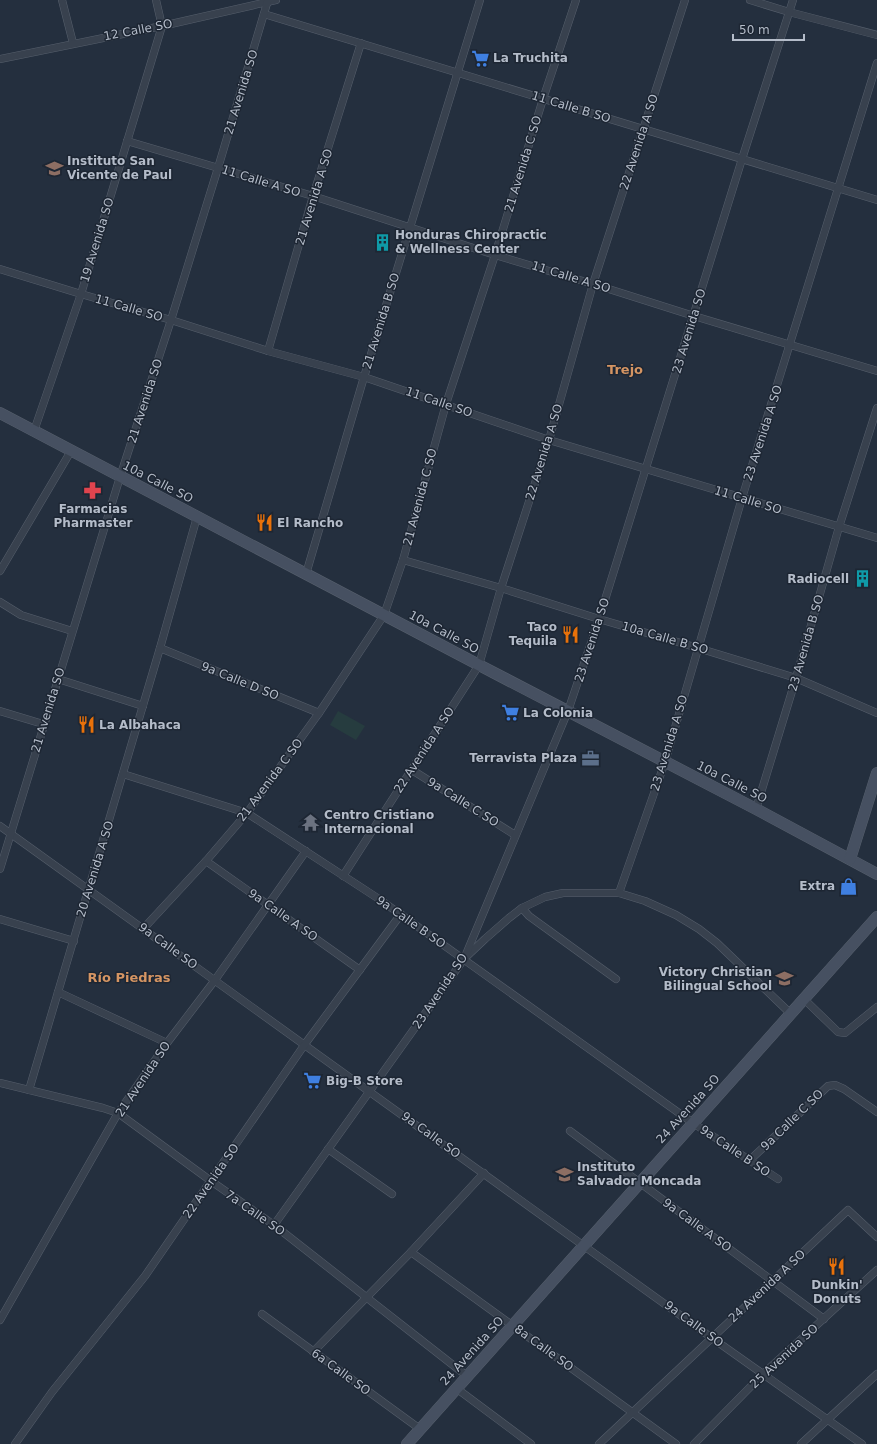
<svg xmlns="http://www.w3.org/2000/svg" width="877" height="1444" viewBox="0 0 877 1444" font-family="'DejaVu Sans',sans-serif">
	<rect width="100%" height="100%" fill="#242f3e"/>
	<polygon fill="#263c3f" points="338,711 365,726 356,740 330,725"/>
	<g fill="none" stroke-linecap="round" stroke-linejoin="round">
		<defs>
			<g id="street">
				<polyline points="62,0 73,43"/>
				<polyline points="750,0 789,12 877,35"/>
				<polyline points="264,14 877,200"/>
				<polyline points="0,59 162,26 276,0"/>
				<polyline points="127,141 313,196 495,255 593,284 694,316 877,371"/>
				<polyline points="0,269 81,294 171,320 268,351 364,377 549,440 877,538"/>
				<polyline points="268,351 313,196 361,43"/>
				<polyline points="34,431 81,294 162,26 156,0"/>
				<polyline points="403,560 501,588 599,619 698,648 796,678 877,713"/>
				<polyline points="0,571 71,451"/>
				<polyline points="306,574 364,377 480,0"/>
				<polyline points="0,602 21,615 72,631"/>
				<polyline points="160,648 319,713"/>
				<polyline points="58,679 143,706"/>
				<polyline points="0,711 43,724"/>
				<polyline points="412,770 515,835"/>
				<polyline points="123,774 247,813 379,899 693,1123 778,1179"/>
				<polyline points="756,809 796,678 839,527 877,408"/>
				<polyline points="0,826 712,1338 862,1444"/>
				<polyline points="206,861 360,970"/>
				<polyline points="0,869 120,477 171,320 218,168 268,0"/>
				<polyline points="343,876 479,665 501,588 549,440 593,284 685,0"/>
				<polyline points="619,893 665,762 742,498 877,63"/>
				<polyline points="522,908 529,916 616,979"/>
				<polyline points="0,919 74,941"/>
				<polyline points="143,929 206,861 247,813 319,713 384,615 403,560 446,404 495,255 543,99 576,0"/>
				<polyline points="467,956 485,939 509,918 522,908 545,897 563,893 619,893 645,901 676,915 699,929 717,943 791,1014"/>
				<polyline points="58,992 167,1043"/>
				<polyline points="804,999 838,1032 845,1033 877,1007"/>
				<polyline points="0,1083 103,1108 118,1113 211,1181 274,1225 467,1376"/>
				<polyline points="29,1090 160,648 197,517"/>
				<polyline points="570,1131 824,1319"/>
				<polyline points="328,1149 392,1194"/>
				<polyline points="750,1160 828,1086 835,1085 844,1089 877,1112"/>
				<polyline points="274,1225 464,959 568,711 599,619 742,159 793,0"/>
				<polyline points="411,1252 676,1444"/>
				<polyline points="262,1314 420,1429"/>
				<polyline points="0,1320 118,1113 167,1043 215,980 306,851"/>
				<polyline points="313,1352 411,1252 484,1173"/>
				<polyline points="456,1388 531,1444"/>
				<polyline points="15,1444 52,1392 145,1276 305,1044 401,914"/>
				<polyline points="599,1444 848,1210 877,1237"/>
				<polyline points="694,1444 764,1373 877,1270"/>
				<polyline points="801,1444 877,1374"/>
			</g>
			<g id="secondary">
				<polyline points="0,413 479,665 756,809 877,874"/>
				<polyline points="850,859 877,773"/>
				<polyline points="407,1444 877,917"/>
			</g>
		</defs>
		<use href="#street" stroke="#565f6c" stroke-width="8"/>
		<use href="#secondary" stroke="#565f6c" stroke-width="12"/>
		<use href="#street" stroke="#38414e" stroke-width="7"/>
		<use href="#secondary" stroke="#465061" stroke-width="11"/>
	</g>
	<defs>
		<symbol id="supermarket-bare" viewBox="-9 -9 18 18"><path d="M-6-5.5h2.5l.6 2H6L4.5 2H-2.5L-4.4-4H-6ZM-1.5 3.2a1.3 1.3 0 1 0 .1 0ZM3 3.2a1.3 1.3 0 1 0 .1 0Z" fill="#3f7fe0" stroke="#1d2633" stroke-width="2.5" paint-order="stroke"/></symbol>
		<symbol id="school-bare" viewBox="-9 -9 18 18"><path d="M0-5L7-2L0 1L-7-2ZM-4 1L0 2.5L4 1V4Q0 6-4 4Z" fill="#8d6e63" stroke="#1d2633" stroke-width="2.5" paint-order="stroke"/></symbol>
		<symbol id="building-bare" viewBox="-9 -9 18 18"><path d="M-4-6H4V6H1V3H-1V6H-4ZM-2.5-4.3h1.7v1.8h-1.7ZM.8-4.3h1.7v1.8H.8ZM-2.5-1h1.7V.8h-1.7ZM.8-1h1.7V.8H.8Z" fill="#0f9aa8" stroke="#1d2633" stroke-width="2.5" paint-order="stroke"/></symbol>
		<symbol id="pharmacy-bare" viewBox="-9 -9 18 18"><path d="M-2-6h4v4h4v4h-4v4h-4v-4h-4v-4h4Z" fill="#e0444e" stroke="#1d2633" stroke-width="2.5" paint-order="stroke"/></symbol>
		<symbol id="restaurant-bare" viewBox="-9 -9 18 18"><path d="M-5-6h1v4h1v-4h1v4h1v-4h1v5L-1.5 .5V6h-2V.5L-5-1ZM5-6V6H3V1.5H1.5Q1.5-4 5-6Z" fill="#e8710a" stroke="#1d2633" stroke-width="2.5" paint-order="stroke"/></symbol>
		<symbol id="office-bare" viewBox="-9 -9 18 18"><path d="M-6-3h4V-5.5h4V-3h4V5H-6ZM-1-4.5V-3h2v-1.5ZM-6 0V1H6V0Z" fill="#5c6f8a" stroke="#1d2633" stroke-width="2.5" paint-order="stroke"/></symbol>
		<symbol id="temple-bare" viewBox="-9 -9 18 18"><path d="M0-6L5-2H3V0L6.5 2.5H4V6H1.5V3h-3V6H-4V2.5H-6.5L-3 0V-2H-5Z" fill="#6b7280" stroke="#1d2633" stroke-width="2.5" paint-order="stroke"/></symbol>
		<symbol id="shop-bare" viewBox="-9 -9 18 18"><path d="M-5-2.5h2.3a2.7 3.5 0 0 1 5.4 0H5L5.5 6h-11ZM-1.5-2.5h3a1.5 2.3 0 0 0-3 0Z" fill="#3f7fe0" stroke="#1d2633" stroke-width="2.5" paint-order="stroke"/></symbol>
	</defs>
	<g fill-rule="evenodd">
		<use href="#supermarket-bare" x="468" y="46" width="25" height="25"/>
		<use href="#school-bare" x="42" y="156" width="25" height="25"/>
		<use href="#building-bare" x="370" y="230" width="25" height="25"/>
		<use href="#pharmacy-bare" x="80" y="478" width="25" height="25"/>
		<use href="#restaurant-bare" x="252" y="510" width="25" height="25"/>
		<use href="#building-bare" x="850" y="566" width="25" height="25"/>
		<use href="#restaurant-bare" x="558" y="622" width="25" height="25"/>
		<use href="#supermarket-bare" x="498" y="700" width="25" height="25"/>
		<use href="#restaurant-bare" x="74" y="712" width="25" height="25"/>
		<use href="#office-bare" x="578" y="746" width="25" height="25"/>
		<use href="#temple-bare" x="298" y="810" width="25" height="25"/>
		<use href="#shop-bare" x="836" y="874" width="25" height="25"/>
		<use href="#school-bare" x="772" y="966" width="25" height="25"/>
		<use href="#supermarket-bare" x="300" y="1068" width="25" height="25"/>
		<use href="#school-bare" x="552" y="1162" width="25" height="25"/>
		<use href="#restaurant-bare" x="824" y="1254" width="25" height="25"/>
	</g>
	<g text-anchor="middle" stroke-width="3" stroke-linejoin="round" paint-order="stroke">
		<g font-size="12" fill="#b4bcc9" stroke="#1d2633">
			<text transform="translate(138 30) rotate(-11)" y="4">12 Calle SO</text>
			<text transform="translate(241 92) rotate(-73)" y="4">21 Avenida SO</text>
			<text transform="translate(571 107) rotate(17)" y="4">11 Calle B SO</text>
			<text transform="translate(639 142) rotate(-72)" y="4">22 Avenida A SO</text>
			<text transform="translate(523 164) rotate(-73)" y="4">21 Avenida C SO</text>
			<text transform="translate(261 181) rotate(17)" y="4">11 Calle A SO</text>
			<text transform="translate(314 197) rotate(-73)" y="4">21 Avenida A SO</text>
			<text transform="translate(97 240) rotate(-73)" y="4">19 Avenida SO</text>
			<text transform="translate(571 277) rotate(17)" y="4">11 Calle A SO</text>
			<text transform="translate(129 308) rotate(16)" y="4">11 Calle SO</text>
			<text transform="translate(381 321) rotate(-73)" y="4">21 Avenida B SO</text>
			<text transform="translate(689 331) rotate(-73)" y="4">23 Avenida SO</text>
			<text transform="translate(145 401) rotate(-72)" y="4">21 Avenida SO</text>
			<text transform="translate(439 402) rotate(19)" y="4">11 Calle SO</text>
			<text transform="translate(763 433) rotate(-72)" y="4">23 Avenida A SO</text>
			<text transform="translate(544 452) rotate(-73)" y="4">22 Avenida A SO</text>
			<text transform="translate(158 482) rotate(27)" y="4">10a Calle SO</text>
			<text transform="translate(420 497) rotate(-75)" y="4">21 Avenida C SO</text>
			<text transform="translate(748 500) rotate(17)" y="4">11 Calle SO</text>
			<text transform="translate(444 632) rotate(28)" y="4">10a Calle SO</text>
			<text transform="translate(665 638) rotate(16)" y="4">10a Calle B SO</text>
			<text transform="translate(592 640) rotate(-72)" y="4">23 Avenida SO</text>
			<text transform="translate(806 643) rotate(-74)" y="4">23 Avenida B SO</text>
			<text transform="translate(240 681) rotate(22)" y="4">9a Calle D SO</text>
			<text transform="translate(48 710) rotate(-73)" y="4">21 Avenida SO</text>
			<text transform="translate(669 743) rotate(-73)" y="4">23 Avenida A SO</text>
			<text transform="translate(424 750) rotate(-57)" y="4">22 Avenida A SO</text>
			<text transform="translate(270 780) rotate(-53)" y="4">21 Avenida C SO</text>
			<text transform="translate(732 782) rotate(27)" y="4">10a Calle SO</text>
			<text transform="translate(463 802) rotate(32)" y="4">9a Calle C SO</text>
			<text transform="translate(95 869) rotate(-73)" y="4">20 Avenida A SO</text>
			<text transform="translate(283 915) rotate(35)" y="4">9a Calle A SO</text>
			<text transform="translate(411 922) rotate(35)" y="4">9a Calle B SO</text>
			<text transform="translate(168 946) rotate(36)" y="4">9a Calle SO</text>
			<text transform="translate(440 991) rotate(-56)" y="4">23 Avenida SO</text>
			<text transform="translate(143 1079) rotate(-56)" y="4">21 Avenida SO</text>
			<text transform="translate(688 1109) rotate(-48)" y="4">24 Avenida SO</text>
			<text transform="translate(792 1120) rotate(-44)" y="4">9a Calle C SO</text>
			<text transform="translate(431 1135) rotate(36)" y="4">9a Calle SO</text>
			<text transform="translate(735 1151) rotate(34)" y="4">9a Calle B SO</text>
			<text transform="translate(211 1181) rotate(-55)" y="4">22 Avenida SO</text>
			<text transform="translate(255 1213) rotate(35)" y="4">7a Calle SO</text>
			<text transform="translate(697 1225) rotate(36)" y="4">9a Calle A SO</text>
			<text transform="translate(767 1286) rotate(-43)" y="4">24 Avenida A SO</text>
			<text transform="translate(694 1324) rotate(36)" y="4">9a Calle SO</text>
			<text transform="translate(544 1348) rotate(36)" y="4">8a Calle SO</text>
			<text transform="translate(472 1351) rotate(-48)" y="4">24 Avenida SO</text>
			<text transform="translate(784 1356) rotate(-43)" y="4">25 Avenida SO</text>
			<text transform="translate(341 1372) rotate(36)" y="4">6a Calle SO</text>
		</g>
		<g font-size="12" font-weight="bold" fill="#b4bcc9" stroke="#1d2633" text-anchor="start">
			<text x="493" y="62">La Truchita</text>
			<text x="67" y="165">Instituto San<tspan x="67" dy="14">Vicente de Paul</tspan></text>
			<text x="395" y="239">Honduras Chiropractic<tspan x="395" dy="14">&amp; Wellness Center</tspan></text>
			<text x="93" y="513" text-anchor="middle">Farmacias<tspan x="93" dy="14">Pharmaster</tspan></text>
			<text x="277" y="527">El Rancho</text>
			<text x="849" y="583" text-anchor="end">Radiocell</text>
			<text x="557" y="631" text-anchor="end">Taco<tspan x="557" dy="14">Tequila</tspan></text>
			<text x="523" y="717">La Colonia</text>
			<text x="99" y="729">La Albahaca</text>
			<text x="577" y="762" text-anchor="end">Terravista Plaza</text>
			<text x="324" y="819">Centro Cristiano<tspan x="324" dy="14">Internacional</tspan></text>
			<text x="835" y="890" text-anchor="end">Extra</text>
			<text x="772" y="976" text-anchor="end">Victory Christian<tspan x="772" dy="14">Bilingual School</tspan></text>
			<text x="326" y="1085">Big-B Store</text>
			<text x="577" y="1171">Instituto<tspan x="577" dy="14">Salvador Moncada</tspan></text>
			<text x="837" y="1289" text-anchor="middle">Dunkin'<tspan x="837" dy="14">Donuts</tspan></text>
		</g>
		<g font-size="13" font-weight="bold" fill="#d59563" stroke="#1d2633">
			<text x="625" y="374">Trejo</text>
			<text x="129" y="982">Río Piedras</text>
		</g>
	</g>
	<path d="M733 34v6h71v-6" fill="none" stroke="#b4bcc9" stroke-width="2"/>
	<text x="739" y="34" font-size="12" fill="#b4bcc9" stroke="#1d2633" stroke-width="3" paint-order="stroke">50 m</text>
</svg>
